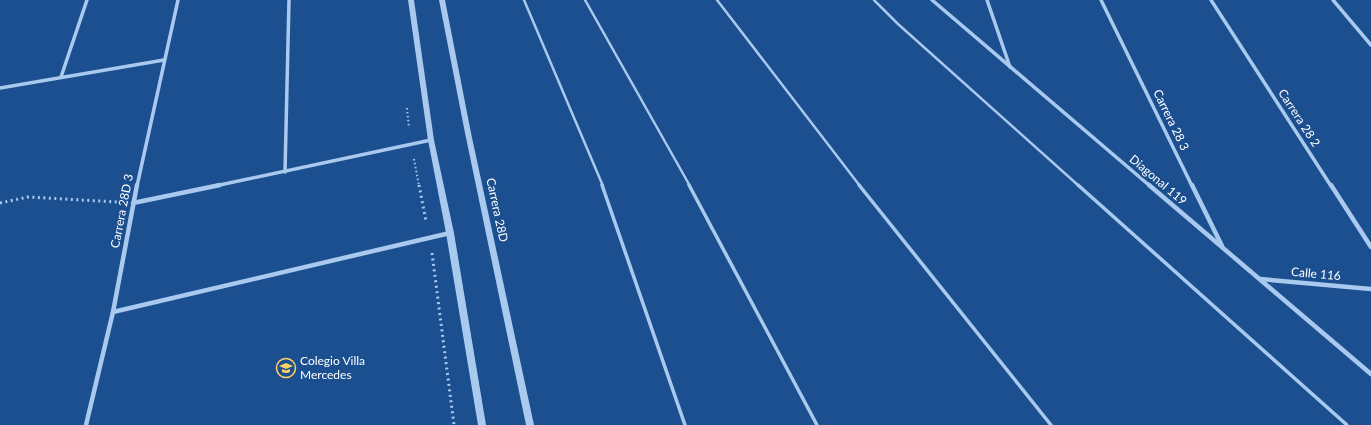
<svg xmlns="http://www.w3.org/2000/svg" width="1371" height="425" viewBox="0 0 1371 425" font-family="Lato,sans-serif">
	<rect width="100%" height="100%" fill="#1b4f8f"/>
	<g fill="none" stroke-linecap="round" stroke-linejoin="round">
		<g stroke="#a9c9ee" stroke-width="2" stroke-dasharray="1.5 2.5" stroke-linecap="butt">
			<polyline points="407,108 409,128"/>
			<polyline points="414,159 419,186"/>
		</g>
		<g stroke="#a9c9ee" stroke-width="3" stroke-dasharray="2 3.5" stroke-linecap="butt">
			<polyline points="419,185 426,221"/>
			<polyline points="0,203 28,197 117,202"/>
			<polyline points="432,253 454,425"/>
		</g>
		<g stroke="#a9c9ee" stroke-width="2.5">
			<polyline points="524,0 603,186"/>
			<polyline points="585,0 690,186"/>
			<polyline points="717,0 860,186"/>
			<polyline points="874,0 898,24 1079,186"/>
		</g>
		<g stroke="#a9c9ee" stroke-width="3.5">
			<polyline points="602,185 685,425"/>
			<polyline points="689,185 817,425"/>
			<polyline points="859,185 1051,425"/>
			<polyline points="1078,185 1347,425"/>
		</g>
		<g stroke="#a9c9ee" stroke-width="3.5">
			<polyline points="932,0 1150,186"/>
			<polyline points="987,0 1010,67"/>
			<polyline points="1101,0 1192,186"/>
			<polyline points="1211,0 1331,186"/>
			<polyline points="1333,0 1371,45"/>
			<polyline points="61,77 87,0"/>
			<polyline points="0,88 164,60"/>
			<polyline points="285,172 289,0"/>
			<polyline points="137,186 178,0"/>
			<polyline points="215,186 431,140"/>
		</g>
		<g stroke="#a9c9ee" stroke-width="4.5">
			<polyline points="1149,185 1371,374"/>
			<polyline points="1192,185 1222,246"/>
			<polyline points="1331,185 1371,247"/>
			<polyline points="133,203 220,185"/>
			<polyline points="1260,279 1371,289"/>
			<polyline points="113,312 450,233"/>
			<polyline points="86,425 113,312 137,185"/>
		</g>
		<g fill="#a9c9ee" fill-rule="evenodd">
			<polygon points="408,0 414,0 434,140 454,233 486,425 478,425 446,233 428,140"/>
			<polygon points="439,0 445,0 471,133 534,425 526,425 465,133"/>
		</g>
	</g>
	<defs>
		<symbol id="school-ring" viewBox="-11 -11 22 22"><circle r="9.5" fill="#1b4f8f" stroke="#ffd166" stroke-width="1.5"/><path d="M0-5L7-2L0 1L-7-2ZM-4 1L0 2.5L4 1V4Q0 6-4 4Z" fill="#ffd166"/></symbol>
	</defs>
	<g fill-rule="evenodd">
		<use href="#school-ring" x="275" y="357" width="22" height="22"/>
	</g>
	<g text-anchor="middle" stroke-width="4" stroke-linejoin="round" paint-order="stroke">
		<g font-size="12" fill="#fff" stroke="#1b4f8f">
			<text transform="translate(1299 118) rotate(57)" y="4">Carrera 28 2</text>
			<text transform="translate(1171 120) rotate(64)" y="4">Carrera 28 3</text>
			<text transform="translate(1158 180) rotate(40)" y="4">Diagonal 119</text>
			<text transform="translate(497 210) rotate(78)" y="4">Carrera 28D</text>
			<text transform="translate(122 211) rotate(-79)" y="4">Carrera 28D 3</text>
			<text transform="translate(1316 274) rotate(5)" y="4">Calle 116</text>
		</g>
		<g font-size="12" fill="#fff" stroke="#1b4f8f" text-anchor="start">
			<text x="300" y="365">Colegio Villa<tspan x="300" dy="14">Mercedes</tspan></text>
		</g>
	</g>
</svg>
